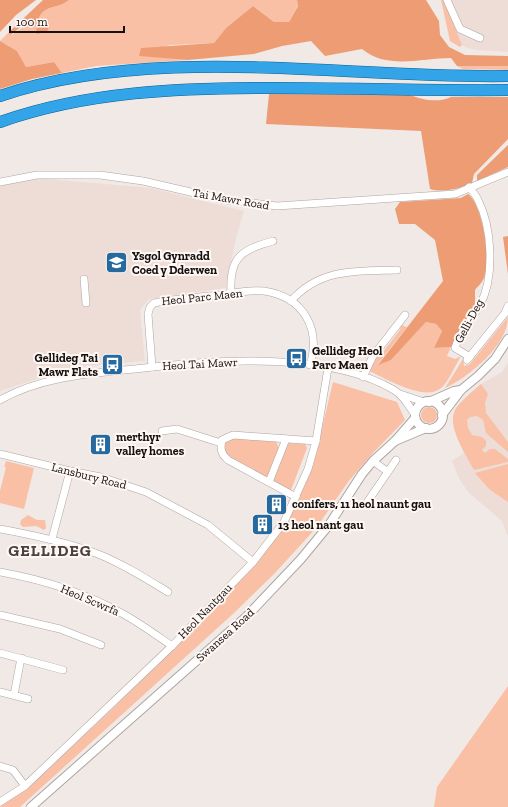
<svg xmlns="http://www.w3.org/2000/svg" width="508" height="807" viewBox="0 0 508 807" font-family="'Zilla Slab',serif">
	<rect width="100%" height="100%" fill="#f1e9e6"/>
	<g fill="#edddd6">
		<polygon points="444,0 508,0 508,52 477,50 467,48 462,45"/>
		<polygon points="37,178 151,188 244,211 236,238 226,288 149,299 140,310 145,361 73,367 0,391 0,186"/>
		<polygon points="508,363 508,536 502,521 468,492 459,478 452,461 464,453 454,427 453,417 457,407 481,384 502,372"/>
	</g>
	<g fill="#f9c0a5">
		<path d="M69 0H297L298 5 289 22H274L253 6 226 28 214 43 170 45 139 55 188 60 96 66 62 73 54 62 26 67 17 51 0 41 10 31 9 36C19 32 25 23 35 20L48 28 39 18C45 4 59 9 69 0Z"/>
		<polygon points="441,0 444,0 462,45 460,47 450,41"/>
		<polygon points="457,66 508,66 508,70 463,69"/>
		<path d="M508 317C508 345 469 377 445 388L463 359 464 366 470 364Z"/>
		<path d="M426 322 436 324 442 331 434 348 451 347 447 356 455 359 461 356C456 364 448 383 441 388 425 402 387 379 371 372L369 368 375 357H379L400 330 401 325 407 327 378 364 391 360Z"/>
		<polygon points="333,382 397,402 405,420 372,454 348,482 317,527 275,573 234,613 20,807 0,807 31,784 108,713 216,607 287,524 313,466"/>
		<path d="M481 384 488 394 485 403 486 413 508 442V452L486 433 483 420 477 416 470 417 467 420 468 428 472 435 482 437 486 441V446L482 450 485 453 490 449H495L508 459V462L474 470C466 455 445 424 456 408 463 399 473 391 481 384Z"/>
		<circle cx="429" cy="415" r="8"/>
		<polygon points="235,437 276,441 279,449 268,476 262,476 224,454 223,440"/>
		<polygon points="285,443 305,444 307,448 291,490 273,482"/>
		<polygon points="6,461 34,468 24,509 0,503 0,491 6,467 4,467"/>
		<polygon points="508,464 508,502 489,489 475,473"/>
		<polygon points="28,515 37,520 45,520 46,528 44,530 36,526 23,527 20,524 21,520"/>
		<polygon points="508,686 508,807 434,807 437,787"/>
	</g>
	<g fill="#ee9c74">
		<polygon points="0,0 36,0 16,15 0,32"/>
		<path d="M43 0H69C59 9 45 4 39 18L49 28 47 31 37 34 35 20 29 21 9 36 10 31Z"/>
		<path d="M297 0H426L439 21 440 35 449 47 465 55 508 56V66H457L451 58C422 58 387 70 362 49L325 56 311 41 282 46 254 54 188 60 139 56 141 48 214 43 226 28 253 6 274 22H289L298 6Z"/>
		<polygon points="0,41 17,51 26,67 54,62 62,73 32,79 0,89"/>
		<path d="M269 94 410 95C422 100 439 103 451 97H508V139L474 174 472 183C460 189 442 193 430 189L421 131 266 124Z"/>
		<polygon points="508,145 508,167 477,181 477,175"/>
		<path d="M468 194C483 205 492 263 483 280 481 284 477 287 475 290V306L451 347 434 348 442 331 436 324 426 322 391 360 378 365 443 281 435 240 415 224H399L395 209 400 202 461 198Z"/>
		<polygon points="508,236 508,274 503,237"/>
	</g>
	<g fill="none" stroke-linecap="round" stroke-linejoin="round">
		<defs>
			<g id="minor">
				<polyline points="447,0 460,29 480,38"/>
				<polyline points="0,182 37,175 100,175 143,181 225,200 277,206 455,194 508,172"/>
				<path d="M469 187C472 191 476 195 478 200 492 227 495 277 480 305 472 319 459 333 455 348L470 357"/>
				<polyline points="84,279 86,303"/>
				<path d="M231 294C229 258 240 250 273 241"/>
				<path d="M291 301C320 268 357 271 397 270"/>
				<polyline points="467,360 505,313 508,306"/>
				<path d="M152 367 148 314 150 307 154 303C172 299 191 298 209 296 225 295 249 289 264 291 304 297 321 329 310 365"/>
				<polyline points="363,377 373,356 405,315"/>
				<polyline points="400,394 424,402"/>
				<path d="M0 400C46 374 101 373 153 367 222 359 332 353 394 390 403 395 409 406 415 415"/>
				<polyline points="162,431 177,429 221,443"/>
				<polyline points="0,454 70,471 101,477 146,492 208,525 253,562"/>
				<polyline points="373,461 388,472"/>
				<polyline points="269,482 286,439"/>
				<path d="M296 497 228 460C221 454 220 449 222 440L233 435 316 441"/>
				<polyline points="366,504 396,460"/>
				<path d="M0 529C33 535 66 542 98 554 123 564 145 578 168 592"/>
				<polyline points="52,539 70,471"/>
				<path d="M0 572C44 580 86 593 125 615 141 624 156 635 172 646"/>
				<polyline points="0,615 60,629 101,645"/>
				<polyline points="0,653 63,670"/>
				<polyline points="0,692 28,699"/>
				<polyline points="14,695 21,658"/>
				<polyline points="0,766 13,770 25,786"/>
				<polyline points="0,802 25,786 172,646 253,562 284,522 308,469 316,441 328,368"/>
			</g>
			<g id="tertiary">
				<circle cx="429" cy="415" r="14"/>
				<polyline points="429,402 454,391 461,390"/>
				<polyline points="442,415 461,390 478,376 495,359 508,339"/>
				<polyline points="395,441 426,428"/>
				<polyline points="31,807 246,617 301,559 329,525 362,474 373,461 395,441 415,418"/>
			</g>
			<g id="trunk">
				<path d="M0 96C158 43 344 79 508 76"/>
				<path d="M0 122C88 91 180 88 272 88 351 88 429 91 508 90"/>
			</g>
		</defs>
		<use href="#minor" stroke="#ada5a2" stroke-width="8"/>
		<use href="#tertiary" stroke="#ada5a2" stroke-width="10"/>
		<use href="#trunk" stroke="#076299" stroke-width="12"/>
		<use href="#minor" stroke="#fff" stroke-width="7"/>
		<use href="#tertiary" stroke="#fff" stroke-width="8"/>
		<use href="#trunk" stroke="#33a4e8" stroke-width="11"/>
	</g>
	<defs>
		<symbol id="school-square" viewBox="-11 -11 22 22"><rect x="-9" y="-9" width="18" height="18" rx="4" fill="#26699e" stroke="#fff7f3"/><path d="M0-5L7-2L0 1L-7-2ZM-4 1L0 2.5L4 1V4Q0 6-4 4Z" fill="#fff"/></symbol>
		<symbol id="bus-square" viewBox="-11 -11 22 22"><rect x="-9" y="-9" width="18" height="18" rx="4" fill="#26699e" stroke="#fff7f3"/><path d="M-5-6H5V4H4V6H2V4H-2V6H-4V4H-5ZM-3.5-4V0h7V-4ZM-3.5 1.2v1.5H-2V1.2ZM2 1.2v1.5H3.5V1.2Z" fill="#fff"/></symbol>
		<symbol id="building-square" viewBox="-11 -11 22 22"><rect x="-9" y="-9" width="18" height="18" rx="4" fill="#26699e" stroke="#fff7f3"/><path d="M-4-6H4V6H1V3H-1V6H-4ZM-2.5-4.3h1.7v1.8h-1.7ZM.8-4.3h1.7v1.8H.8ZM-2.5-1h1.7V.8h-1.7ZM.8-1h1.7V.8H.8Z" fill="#fff"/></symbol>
	</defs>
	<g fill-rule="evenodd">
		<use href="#school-square" x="104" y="250" width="25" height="25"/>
		<use href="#bus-square" x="284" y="346" width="25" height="25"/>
		<use href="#bus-square" x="100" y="352" width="25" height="25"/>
		<use href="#building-square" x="88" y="432" width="25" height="25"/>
		<use href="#building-square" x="264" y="492" width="25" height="25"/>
		<use href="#building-square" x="250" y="512" width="25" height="25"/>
	</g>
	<g text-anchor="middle" stroke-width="4" stroke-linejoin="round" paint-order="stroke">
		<g font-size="12" fill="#141110" stroke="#fff7f3">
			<text transform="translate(231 199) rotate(10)" y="4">Tai Mawr Road</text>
			<text transform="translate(202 297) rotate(-6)" y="4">Heol Parc Maen</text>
			<text transform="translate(469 321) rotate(-62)" y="4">Gelli-Deg</text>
			<text transform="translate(200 364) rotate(-3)" y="4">Heol Tai Mawr</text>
			<text transform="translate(89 476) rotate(14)" y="4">Lansbury Road</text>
			<text transform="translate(90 600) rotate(23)" y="4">Heol Scwrfa</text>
			<text transform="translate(205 611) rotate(-46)" y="4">Heol Nantgau</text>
			<text transform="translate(225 635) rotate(-42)" y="4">Swansea Road</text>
		</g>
		<g font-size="12" font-weight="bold" fill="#141110" stroke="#fff7f3" text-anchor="start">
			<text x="132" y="260">Ysgol Gynradd<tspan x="132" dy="14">Coed y Dderwen</tspan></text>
			<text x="312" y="355">Gellideg Heol<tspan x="312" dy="14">Parc Maen</tspan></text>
			<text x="98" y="362" text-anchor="end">Gellideg Tai<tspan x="98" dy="14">Mawr Flats</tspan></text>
			<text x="116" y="441">merthyr<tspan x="116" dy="14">valley homes</tspan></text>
			<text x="292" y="508">conifers, 11 heol naunt gau</text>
			<text x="278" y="529">13 heol nant gau</text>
		</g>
		<g font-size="16" font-weight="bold" letter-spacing="1" fill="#48423f" stroke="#fff7f3">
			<text x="50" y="556">GELLIDEG</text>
		</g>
	</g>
	<path d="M10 26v6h114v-6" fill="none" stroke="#141110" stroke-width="2"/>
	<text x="16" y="26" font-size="12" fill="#141110" stroke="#fff7f3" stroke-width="3" paint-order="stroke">100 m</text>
</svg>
